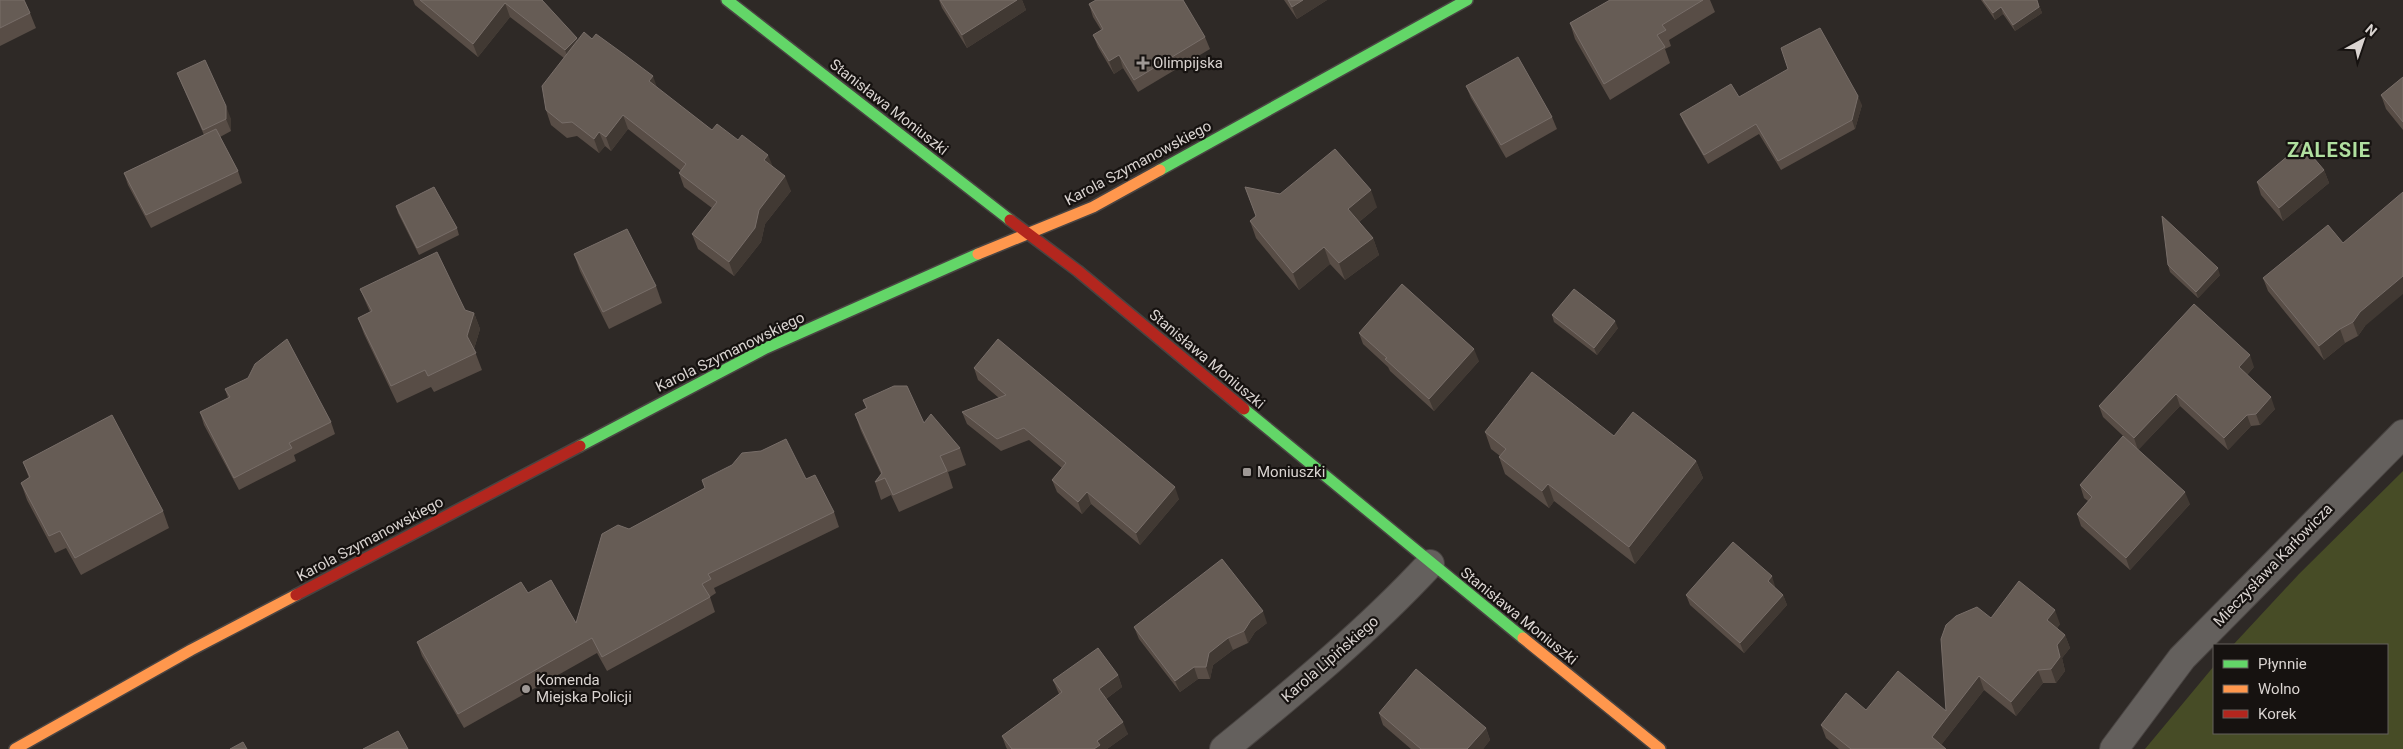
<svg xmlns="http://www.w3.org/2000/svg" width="2403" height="749" viewBox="0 0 2403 749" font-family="Roboto,sans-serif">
	<rect width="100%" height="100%" fill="#2e2926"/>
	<polygon fill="#474c26" points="2403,471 2403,749 2145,749 2214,666 2214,733 2387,733 2387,645 2233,645 2299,574"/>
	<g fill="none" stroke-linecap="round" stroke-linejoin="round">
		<defs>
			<g id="street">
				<path d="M1224 749C1296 690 1367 632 1430 564"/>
				<polyline points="2114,749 2182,658 2403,434"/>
			</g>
			<g id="fast">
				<polyline points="727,0 1010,220"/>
				<polyline points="1160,170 1467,0"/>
				<polyline points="1244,409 1523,638"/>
				<polyline points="580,446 766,348 978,254"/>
			</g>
			<g id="slow">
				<polyline points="978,254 1093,207 1160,170"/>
				<polyline points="1523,638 1660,749"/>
				<polyline points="15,749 191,650 296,595"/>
			</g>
			<g id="jam">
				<polyline points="1010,220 1078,271 1244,409"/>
				<polyline points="296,595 580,446"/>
			</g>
		</defs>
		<use href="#street" stroke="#494442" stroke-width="30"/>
		<use href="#fast" stroke="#494442" stroke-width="14"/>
		<use href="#slow" stroke="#494442" stroke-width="14"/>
		<use href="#jam" stroke="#494442" stroke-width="14"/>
		<use href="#street" stroke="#64605d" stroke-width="28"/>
		<use href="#fast" stroke="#63d668" stroke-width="11"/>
		<use href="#slow" stroke="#ff974d" stroke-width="11"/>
		<use href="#jam" stroke="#b3261e" stroke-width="11"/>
	</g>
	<g fill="#584d46">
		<polygon points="0,0 30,13 36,28 0,46"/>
		<polygon points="413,0 542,0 577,40 592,39 712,130 772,166 791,191 765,224 761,242 734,276 698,249 692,234 712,208 684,187 679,173 681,171 628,129 611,151 605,146 599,153 577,136 567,138 551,125 546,110 564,58 510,17 478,57 415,5"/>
		<polygon points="939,0 1022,0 1026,10 967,48 942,8"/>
		<polygon points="1284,0 1327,0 1297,19"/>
		<polygon points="1610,0 1710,0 1715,12 1669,40 1671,46 1665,49 1670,63 1610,100 1575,39 1570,23"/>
		<polygon points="1981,0 2037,0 2042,13 2015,31 2003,14 1995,20"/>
		<polygon points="1089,4 1205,37 1210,49 1138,92 1123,68 1114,74 1098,47 1093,35 1101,30 1093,17"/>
		<polygon points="177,73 231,119 231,131 220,137 238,171 242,183 151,228 128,185 124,173 204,135 182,85"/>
		<polygon points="2403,77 2403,130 2386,109 2381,95"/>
		<polygon points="1466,86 1552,117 1557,129 1506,158 1471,98"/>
		<polygon points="1739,97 1862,105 1855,129 1781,170 1759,134 1708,164 1684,123 1680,114"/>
		<polygon points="2324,170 2329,183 2283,221 2261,195 2257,182"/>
		<polygon points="1245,187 1280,194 1377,207 1359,222 1373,238 1379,255 1345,280 1330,264 1299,290 1256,238 1250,221 1256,216"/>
		<polygon points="396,206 457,228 459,235 419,255 398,213"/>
		<polygon points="574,254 656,286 662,303 609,329 580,271"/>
		<polygon points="2168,265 2220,275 2198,298 2170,272"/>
		<polygon points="2263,278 2365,326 2358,336 2345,343 2324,360 2268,291"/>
		<polygon points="360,289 474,313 480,329 474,349 482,370 434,392 431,387 397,403 364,334 358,318 370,312"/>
		<polygon points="1552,315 1618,328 1597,355 1554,322"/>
		<polygon points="1359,333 1479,361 1434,411 1390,371 1388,367 1363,344"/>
		<polygon points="2254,367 2247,375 2275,409 2260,425 2251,426 2228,450 2180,406 2138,450 2103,417 2099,406"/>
		<polygon points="974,368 1179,499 1140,545 1091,504 1082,514 1057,492 1052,480 1062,468 1029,440 1001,451 967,424 962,412 999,398 978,380"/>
		<polygon points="225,389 331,422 335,434 294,455 296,461 239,490 204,425 200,412 228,398"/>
		<polygon points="863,400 924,423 960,448 966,465 948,472 953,488 899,512 891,495 881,500 875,482 881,474 861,431 855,414 866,408"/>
		<polygon points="1485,432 1614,436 1696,461 1703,478 1635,564 1554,501 1549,508 1505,474 1499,457 1500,456 1491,449"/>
		<polygon points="23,462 163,511 169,528 81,575 66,548 55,553 27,500 21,483 29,478"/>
		<polygon points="806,479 834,512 839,527 714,588 716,593 710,597 715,612 607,671 597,653 464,728 422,656 417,642 528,593 576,623 629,529 705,488 702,480"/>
		<polygon points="2080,485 2190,504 2130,570 2081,526 2077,514 2088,501 2084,498"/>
		<polygon points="1775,586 1774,587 1783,595 1787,605 1744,653 1690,605 1686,595"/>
		<polygon points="1991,618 2060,624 2057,628 2065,635 2070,648 2062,658 2065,671 2056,683 2043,683 2016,716 1984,690 1941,745 1946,749 1839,749 1826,738 1821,725 1866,710 1946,711"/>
		<polygon points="1267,623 1255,632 1248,643 1233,650 1213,665 1210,679 1198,679 1180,692 1139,639 1134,627"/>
		<polygon points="1118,675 1122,687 1106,699 1128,734 1107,749 1007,749 1006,747 1002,736 1059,694 1053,680"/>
		<polygon points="1379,713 1486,728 1490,740 1483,749 1411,749 1383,725"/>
	</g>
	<g fill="#413933">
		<polygon points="1017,0 1022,0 1026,10 967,48 962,35"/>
		<polygon points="1303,0 1327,0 1297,19 1292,7"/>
		<polygon points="2037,0 2042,13 2015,31 2013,25"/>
		<polygon points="505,3 510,17 478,57 473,44"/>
		<polygon points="2001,7 2003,14 1995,20 1993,13"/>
		<polygon points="577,38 581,52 570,63 565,50"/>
		<polygon points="1119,55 1123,68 1114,74 1109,61"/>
		<polygon points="653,76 658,90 649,81"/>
		<polygon points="1858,96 1862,105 1855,129 1852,120"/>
		<polygon points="226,106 231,119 231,131 226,119"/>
		<polygon points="623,115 628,129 611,151 606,137"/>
		<polygon points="599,132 605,146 599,153 594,139"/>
		<polygon points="768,155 774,169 764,160"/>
		<polygon points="2324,170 2329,183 2283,221 2279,208"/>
		<polygon points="785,176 791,191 765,224 761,242 734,276 729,262 759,210"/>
		<polygon points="1371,190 1377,207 1354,226 1348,209"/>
		<polygon points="1373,238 1379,255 1345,280 1339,263"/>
		<polygon points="1324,247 1330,264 1299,290 1293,273"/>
		<polygon points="2218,268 2220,275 2198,298 2196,292"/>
		<polygon points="2403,276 2403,294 2365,326 2358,336 2353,322 2360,312"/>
		<polygon points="474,313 480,329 473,352 467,336"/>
		<polygon points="1615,321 1618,328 1597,355 1594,348"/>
		<polygon points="2340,329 2345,343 2324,360 2319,346"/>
		<polygon points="1474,349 1479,361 1434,411 1429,399"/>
		<polygon points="2250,355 2254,367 2243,379 2239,367"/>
		<polygon points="2176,394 2180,406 2138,450 2134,438"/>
		<polygon points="2271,397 2275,409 2260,425 2256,414"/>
		<polygon points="2247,415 2251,426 2228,450 2224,438"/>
		<polygon points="1696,461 1703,478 1635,564 1629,547"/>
		<polygon points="1548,484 1554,501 1549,508 1542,491"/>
		<polygon points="1175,487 1179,499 1140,545 1136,533"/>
		<polygon points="1087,492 1091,504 1082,514 1078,502"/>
		<polygon points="2185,492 2190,504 2130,570 2126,558"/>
		<polygon points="1772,576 1775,586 1771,591 1768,581"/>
		<polygon points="1783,595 1787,605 1744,653 1740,643"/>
		<polygon points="2055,610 2060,624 2052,634 2047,620"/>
		<polygon points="1263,611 1267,623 1255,632 1248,643 1244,631 1251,620"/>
		<polygon points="2065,635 2070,648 2062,658 2065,671 2056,683 2051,669 2057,645"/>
		<polygon points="1228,638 1233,650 1213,665 1210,679 1206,667 1209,653"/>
		<polygon points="1194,667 1198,679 1180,692 1175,681"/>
		<polygon points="2038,670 2043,683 2016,716 2011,702"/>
		<polygon points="1118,675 1122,687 1103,701 1099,689"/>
		<polygon points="1979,676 1984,690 1938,749 1932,737"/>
		<polygon points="1123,722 1128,734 1107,749 1094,749 1097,741"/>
		<polygon points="1486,728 1490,740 1483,749 1467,749"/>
	</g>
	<g fill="#665c55" stroke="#786e69">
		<polygon points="0,0 24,0 30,13 0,28"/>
		<polygon points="420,0 542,0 577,38 565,50 505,3 473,44"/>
		<polygon points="940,0 1017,0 962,35"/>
		<polygon points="1096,0 1183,0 1205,37 1134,80 1119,55 1109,61 1093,35 1103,29 1089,4"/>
		<polygon points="1288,0 1303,0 1292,7"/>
		<polygon points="1610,0 1703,0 1662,25 1666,30 1657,35 1665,47 1604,84 1570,23"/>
		<polygon points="1983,0 2037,0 2039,7 2013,25 2001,7 1993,13"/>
		<polygon points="1820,28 1858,96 1852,120 1778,161 1756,124 1704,155 1680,114 1731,84 1739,97 1788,69 1781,48"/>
		<polygon points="584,32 592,39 596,34 625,55 653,76 649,81 712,130 717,124 738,140 742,135 768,155 764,160 785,176 759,210 755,228 729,262 692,234 717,202 679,173 686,164 623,115 606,137 599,132 594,139 572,122 562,123 546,110 542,86"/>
		<polygon points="1518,57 1552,117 1501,145 1466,86"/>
		<polygon points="205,60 226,106 226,119 203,130 177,73"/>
		<polygon points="2403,77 2403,122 2381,95"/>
		<polygon points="216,129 238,171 146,215 124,173"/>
		<polygon points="2302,144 2324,170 2279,208 2257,182"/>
		<polygon points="1335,149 1371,190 1348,209 1373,238 1339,263 1324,247 1293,273 1250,221 1256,216 1245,187 1280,194"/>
		<polygon points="434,187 457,228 417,248 396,206"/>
		<polygon points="2403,192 2403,276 2360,312 2353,322 2340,329 2319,346 2263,278 2328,225 2343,243"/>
		<polygon points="2162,216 2218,268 2196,292 2168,265"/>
		<polygon points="627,229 656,286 603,312 574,254"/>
		<polygon points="437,252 465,310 474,313 467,336 476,353 428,376 425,370 391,386 358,318 372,311 360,289"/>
		<polygon points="1402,284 1474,349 1429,399 1385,359 1387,358 1359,333"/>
		<polygon points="1574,289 1615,321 1594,348 1552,315"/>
		<polygon points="2194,304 2250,355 2239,367 2271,397 2256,414 2247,415 2224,438 2176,394 2134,438 2099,406"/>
		<polygon points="287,339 331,422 289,443 292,448 234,478 200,412 230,397 225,389 248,378 255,364"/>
		<polygon points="998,339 1175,487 1136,533 1087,492 1078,502 1052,480 1066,463 1024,428 997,439 962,412 1006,395 974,368"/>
		<polygon points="1532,372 1614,436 1633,412 1696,461 1629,547 1548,484 1542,491 1499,457 1506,449 1485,432"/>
		<polygon points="894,386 907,386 924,423 931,414 960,448 940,456 947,471 893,495 885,478 875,482 882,473 855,414 867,408 863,400"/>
		<polygon points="112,415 163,511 75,558 60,531 49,536 21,483 30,477 23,462"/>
		<polygon points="2123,436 2185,492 2126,558 2077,514 2092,497 2080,485"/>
		<polygon points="786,439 806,479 815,475 834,512 708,574 711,579 702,584 710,597 602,657 592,638 458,714 417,642 521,582 528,593 551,580 576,623 602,534 618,525 629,529 705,488 702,480 732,465 742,453 761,451"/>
		<polygon points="1733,542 1772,576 1768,581 1783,595 1740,643 1686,595"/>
		<polygon points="1222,559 1263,611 1251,620 1244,631 1228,638 1209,653 1206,667 1194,667 1175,681 1134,627"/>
		<polygon points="2019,581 2055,610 2047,620 2065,635 2057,645 2060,657 2051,669 2038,670 2011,702 1979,676 1932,737 1946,749 1851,749 1821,725 1846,693 1866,710 1898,671 1946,711 1941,639 1946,625 1956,616 1977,607 1991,618"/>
		<polygon points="1098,648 1118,675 1099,689 1123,722 1097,741 1100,745 1094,749 1012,749 1002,736 1062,692 1053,680"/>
		<polygon points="1416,669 1486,728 1467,749 1421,749 1379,713"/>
		<polygon points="398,731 408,749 363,749"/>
		<polygon points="243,742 247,749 230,749"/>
	</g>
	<g fill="#9e9895" stroke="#161210" stroke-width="2">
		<path d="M1140.5 55.5h5v5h5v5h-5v5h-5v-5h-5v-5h5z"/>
		<rect x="1242" y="467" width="10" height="10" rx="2.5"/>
		<circle cx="526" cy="689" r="5"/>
	</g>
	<g text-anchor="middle" stroke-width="4.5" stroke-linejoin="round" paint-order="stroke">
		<g font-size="15" fill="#dad4d1" stroke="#161210" text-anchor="start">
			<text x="1153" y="68">Olimpijska</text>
			<text x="1257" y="477">Moniuszki</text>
			<text x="536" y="685">Komenda<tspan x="536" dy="17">Miejska Policji</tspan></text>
		</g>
		<g font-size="15" fill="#dad4d1" stroke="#161210">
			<text transform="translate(889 107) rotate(38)" y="5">Stanisława Moniuszki</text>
			<text transform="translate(1138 163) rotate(-28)" y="5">Karola Szymanowskiego</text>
			<text transform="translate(730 352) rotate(-26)" y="5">Karola Szymanowskiego</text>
			<text transform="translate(1207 359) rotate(40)" y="5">Stanisława Moniuszki</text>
			<text transform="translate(370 539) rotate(-28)" y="5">Karola Szymanowskiego</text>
			<text transform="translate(2273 565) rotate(-46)" y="5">Mieczysława Karłowicza</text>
			<text transform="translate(1519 616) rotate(39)" y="5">Stanisława Moniuszki</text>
			<text transform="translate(1330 659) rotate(-41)" y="5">Karola Lipińskiego</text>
		</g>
		<g font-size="20" font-weight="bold" letter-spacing="1" fill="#b0df9f" stroke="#161210">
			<text x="2329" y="157">ZALESIE</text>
		</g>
	</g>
	<rect x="2213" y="644" width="175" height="90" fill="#161210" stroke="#64605d"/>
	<rect x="2223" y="660" width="25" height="8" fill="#63d668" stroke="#64605d"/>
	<text x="2258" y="669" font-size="15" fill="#dad4d1">Płynnie</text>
	<rect x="2223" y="685" width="25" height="8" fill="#ff974d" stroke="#64605d"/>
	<text x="2258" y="694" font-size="15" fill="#dad4d1">Wolno</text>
	<rect x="2223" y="710" width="25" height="8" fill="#b3261e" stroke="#64605d"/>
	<text x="2258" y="719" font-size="15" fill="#dad4d1">Korek</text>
	<g transform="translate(2363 40) rotate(40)" stroke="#161210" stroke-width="4" paint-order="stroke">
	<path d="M0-4L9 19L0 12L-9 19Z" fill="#dad4d1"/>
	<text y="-8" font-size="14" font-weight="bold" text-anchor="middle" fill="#dad4d1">N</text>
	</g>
</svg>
